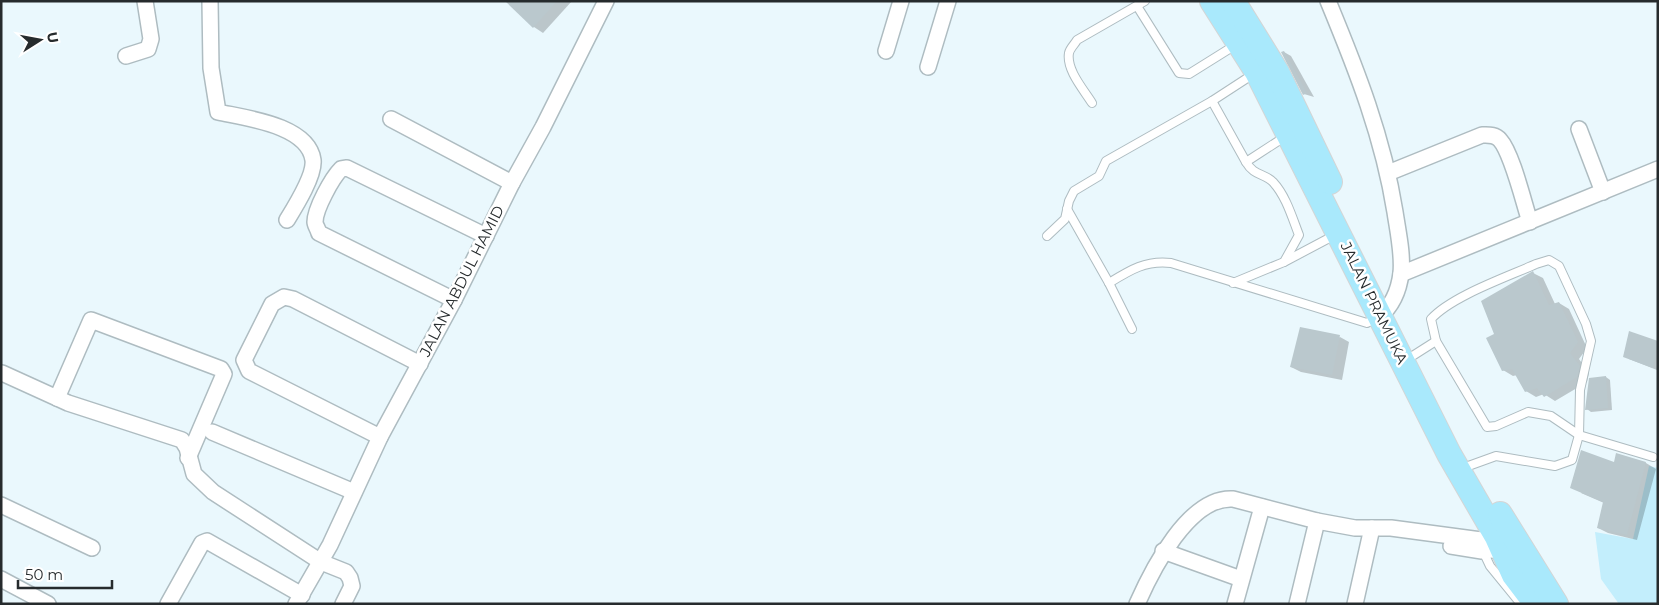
<svg xmlns="http://www.w3.org/2000/svg" width="1659" height="605" viewBox="0 0 1659 605" font-family="Montserrat,sans-serif">
	<rect width="100%" height="100%" fill="#eaf8fd"/>
	<polygon fill="#c3eefc" points="1649,466 1658,468 1658,604 1619,604 1601,579 1595,532 1633,539"/>
	<g fill="#0003">
		<polygon points="507,1 572,1 543,33 534,27"/>
		<polygon points="1284,52 1291,56 1314,97 1304,94"/>
		<polygon points="1533,273 1543,278 1555,304 1559,303 1569,309 1587,348 1579,359 1589,373 1587,382 1555,401 1544,394 1536,397 1526,391 1517,375 1513,376 1503,370 1495,335"/>
		<polygon points="1340,337 1349,342 1342,380 1301,372 1291,367"/>
		<polygon points="1658,342 1657,370 1629,359"/>
		<polygon points="1606,377 1610,380 1612,410 1591,412 1587,409"/>
		<polygon points="1617,454 1646,463 1656,469 1637,540 1608,533 1598,528 1604,503 1581,493 1615,463"/>
	</g>
	<g fill="#bac8cd">
		<polygon points="505,1 557,1 533,28"/>
		<polygon points="1284,51 1307,93 1303,95 1281,52"/>
		<polygon points="1533,271 1549,305 1559,302 1578,342 1570,353 1580,366 1577,377 1544,397 1537,388 1525,392 1512,369 1502,371 1486,338 1494,334 1481,301"/>
		<polygon points="1300,327 1340,335 1332,375 1290,367"/>
		<polygon points="1629,331 1658,341 1653,368 1623,357"/>
		<polygon points="1606,376 1608,408 1585,410 1589,378"/>
		<polygon points="1581,450 1614,462 1616,453 1646,462 1627,535 1597,528 1603,502 1570,488"/>
	</g>
	<g fill="none" stroke-linecap="round" stroke-linejoin="round">
		<defs>
			<g id="lane">
				<polyline points="1137,6 1179,73 1189,74 1237,44"/>
				<polyline points="1212,101 1246,162 1286,136"/>
				<path d="M1092 103C1084 90 1066 70 1069 53 1070 48 1075 44 1077 40L1145 1"/>
				<polyline points="1067,209 1109,283 1132,329"/>
				<polyline points="1047,236 1065,219 1069,201 1074,191 1099,176 1106,161 1212,101 1255,73"/>
				<polyline points="1284,262 1335,235"/>
				<path d="M1109 283C1130 270 1146 260 1171 263L1367 323 1377 318"/>
				<path d="M1233 283 1284 262 1299 235C1292 217 1286 196 1273 182 1264 173 1254 176 1246 162"/>
				<path d="M1436 341 1431 319C1452 296 1507 277 1536 264L1549 260 1559 266 1586 324 1591 341 1580 390 1579 435 1572 460 1555 466 1496 456 1460 469"/>
				<polyline points="1414,355 1436,341 1487,427 1496,426 1528,412 1551,416 1579,435 1653,457"/>
				<polyline points="1482,549 1490,566 1521,604"/>
			</g>
			<g id="street">
				<path d="M210 1 211 68 218 112C245 118 308 125 313 160 315 175 295 207 287 220"/>
				<path d="M1328 1C1357 71 1383 137 1395 212 1398 232 1403 254 1401 273 1399 290 1392 306 1379 317"/>
				<polyline points="886,51 901,1"/>
				<polyline points="126,56 148,49 151,39 145,1"/>
				<polyline points="928,67 948,1"/>
				<polyline points="391,119 512,183"/>
				<polyline points="1579,129 1603,192"/>
				<path d="M1388 173 1482 135C1488 135 1495 134 1500 140 1512 153 1524 204 1530 222"/>
				<polyline points="1401,274 1658,169"/>
				<path d="M454 300 319 233C318 229 315 225 315 222 315 209 332 178 341 169L347 168 486 236"/>
				<polyline points="2,373 68,403 182,440 187,448 194,474 213,492 321,562 346,572 350,578 352,586 343,604"/>
				<polyline points="57,398 91,320 221,369 224,374 188,458"/>
				<polyline points="212,432 354,492"/>
				<polyline points="380,437 249,371 244,360 272,304 284,297 293,299 420,364"/>
				<polyline points="1,505 92,548"/>
				<polyline points="1451,546 1482,551 1502,549"/>
				<polyline points="1163,551 1241,579"/>
				<polyline points="1,579 48,604"/>
				<polyline points="168,604 202,543 207,541 302,595"/>
				<polyline points="296,604 330,545 380,437 454,300 512,183 543,127 606,1"/>
				<path d="M1137 604C1152 570 1189 496 1233 499L1317 521 1355 528H1391L1481 540 1497 537"/>
				<polyline points="1235,604 1262,507"/>
				<polyline points="1297,604 1317,521"/>
				<polyline points="1355,604 1372,528"/>
			</g>
			<g id="primary">
				<polyline points="1212,1 1257,72 1449,454 1497,537 1514,575 1536,604"/>
				<polyline points="1233,1 1277,72 1330,182"/>
				<polyline points="1500,514 1556,604"/>
			</g>
		</defs>
		<use href="#lane" stroke="#aebcc1" stroke-width="10"/>
		<use href="#street" stroke="#aebcc1" stroke-width="18"/>
		<use href="#primary" stroke="#d4d5d5" stroke-width="26"/>
		<use href="#lane" stroke="#fff" stroke-width="8"/>
		<use href="#street" stroke="#fff" stroke-width="15"/>
		<use href="#primary" stroke="#a9e9fc" stroke-width="24"/>
	</g>
	<g text-anchor="middle" stroke-width="5" stroke-linejoin="round" paint-order="stroke">
		<g font-size="15" fill="#262b2d" stroke="#fff">
			<text transform="translate(462 281) rotate(-63)" y="5">JALAN ABDUL HAMID</text>
			<text transform="translate(1374 303) rotate(64)" y="5">JALAN PRAMUKA</text>
		</g>
	</g>
	<rect width="1659" height="605" fill="none" stroke="#262b2d" stroke-width="5"/>
	<g transform="translate(40 40) rotate(79)" stroke="#ffffff" stroke-width="4" paint-order="stroke">
	<path d="M0-4L9 19L0 12L-9 19Z" fill="#262b2d"/>
	<text y="-8" font-size="14" font-weight="bold" text-anchor="middle" fill="#262b2d">U</text>
	</g>
	<path d="M18 580v8h94v-8" fill="none" stroke="#262b2d" stroke-width="2.5"/>
	<text x="25" y="580" font-size="15" fill="#262b2d" stroke="#ffffff" stroke-width="4" paint-order="stroke">50 m</text>
</svg>
